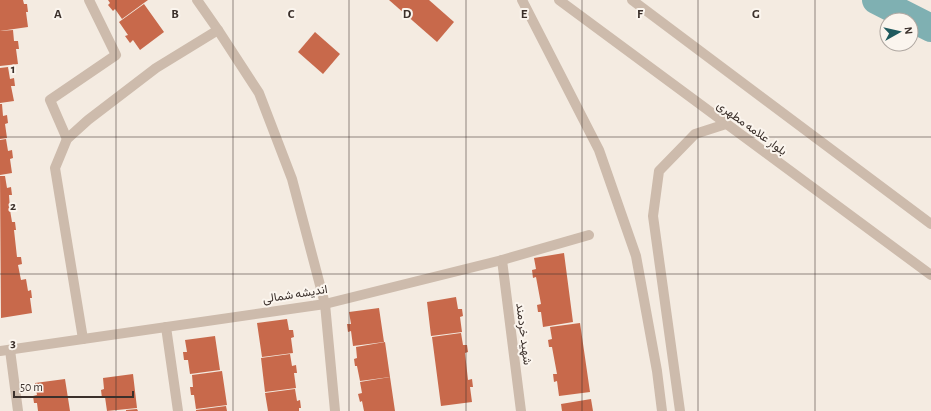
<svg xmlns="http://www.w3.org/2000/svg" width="931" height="411" viewBox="0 0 931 411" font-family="'Alegreya Sans',Vazirmatn,sans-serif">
	<rect width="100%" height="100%" fill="#f4ebe1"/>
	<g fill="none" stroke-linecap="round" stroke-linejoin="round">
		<polyline stroke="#7fb0b2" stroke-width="28" points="876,0 931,28"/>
	</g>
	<g fill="#c8694b">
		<polygon points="0,0 23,0 24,4 27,4 28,12 26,12 28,27 0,31"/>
		<polygon points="108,0 148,0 122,19 115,9 113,11 108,5 110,3"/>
		<polygon points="389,0 429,0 454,22 437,42"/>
		<polygon points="144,4 164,32 140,50 133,40 130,43 125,36 128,35 119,22"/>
		<polygon points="13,30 14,41 18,41 19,49 16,49 18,64 0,66 0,31"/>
		<polygon points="315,32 340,54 323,74 298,52"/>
		<polygon points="8,67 10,79 14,78 15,86 11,86 14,101 0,103 0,68"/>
		<polygon points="0,104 2,104 3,116 7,115 8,123 5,124 7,138 0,139"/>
		<polygon points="6,139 8,151 12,150 13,158 10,159 12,173 0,175 0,140"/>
		<polygon points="0,176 5,176 7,188 11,187 12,195 9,195 10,210 12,222 15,222 16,230 14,230 17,257 21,257 22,264 18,265 21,280 26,279 28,291 31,290 32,298 30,298 32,313 1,318"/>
		<polygon points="564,253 573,322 543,327 541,312 538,312 537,305 541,304 536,277 533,278 532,270 536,269 534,258"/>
		<polygon points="456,297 458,309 462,309 463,316 460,317 462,332 431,336 427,302"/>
		<polygon points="379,308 384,342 353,346 351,331 348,332 347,324 351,324 349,312"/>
		<polygon points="287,319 289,330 293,330 294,337 291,338 293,353 262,357 257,323"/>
		<polygon points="580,323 590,392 559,396 557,381 554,382 553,374 557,374 552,347 549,347 548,340 552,339 550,327"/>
		<polygon points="461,333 463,345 467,345 468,352 465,353 468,380 472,379 473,387 470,387 472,402 441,406 432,337"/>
		<polygon points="215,336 220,370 190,374 188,360 184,360 183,352 187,352 185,340"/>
		<polygon points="385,342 390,377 360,381 357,366 355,366 354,359 357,358 356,347"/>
		<polygon points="290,354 292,366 296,365 297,373 294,373 296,388 265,392 261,358"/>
		<polygon points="222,371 227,405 196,409 194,395 191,395 190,387 193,387 192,375"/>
		<polygon points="133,374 137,408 107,411 105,397 102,398 101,390 104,389 103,378"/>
		<polygon points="390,377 395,411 364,411 362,401 360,402 358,394 362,393 360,382"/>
		<polygon points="65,379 70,411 38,411 37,403 34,403 33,396 37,395 35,383"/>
		<polygon points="295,389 297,401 300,400 301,408 299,408 299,411 268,411 265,393"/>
		<polygon points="591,399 593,411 562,411 561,404"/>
		<polygon points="226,406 227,411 196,411 196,410"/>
		<polygon points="137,409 138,411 126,411 126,410"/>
	</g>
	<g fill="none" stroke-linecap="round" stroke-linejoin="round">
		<g stroke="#cdbbac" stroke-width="10">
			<polyline points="197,0 218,30 259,93 292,179 325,304 335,411"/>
			<polyline points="67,139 50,100 116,55 89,0"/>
			<polyline points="502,260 521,411"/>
			<polyline points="166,327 178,411"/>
			<polyline points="83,339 55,168 67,139 88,120 156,68 218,30"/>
			<polyline points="10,350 18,411"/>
			<polyline points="0,351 325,304 502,260 589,235"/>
		</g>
		<g stroke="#cdbbac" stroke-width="10">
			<polyline points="522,0 599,150 636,256 657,371 662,411"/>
			<polyline points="559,0 931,275"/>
			<polyline points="632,0 931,224"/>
			<polyline points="680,411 653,216 659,171 695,134 726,124"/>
		</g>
	</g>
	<path fill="none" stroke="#3b302b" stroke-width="1" stroke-opacity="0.55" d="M116 0V411M233 0V411M349 0V411M466 0V411M582 0V411M698 0V411M815 0V411M0 137H931M0 274H931"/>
	<g text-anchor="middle" stroke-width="4" stroke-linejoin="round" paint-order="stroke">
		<g font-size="12" fill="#3b302b" stroke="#fbf5ee">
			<text transform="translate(752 128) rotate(36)" y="4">بلوار علامه مطهری</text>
			<text transform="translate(295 294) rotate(-9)" y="4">اندیشه شمالی</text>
			<text transform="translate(524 334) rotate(83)" y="4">شهید خردمند</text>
		</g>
	</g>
	<g font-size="13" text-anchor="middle" font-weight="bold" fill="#3b302b" stroke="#fbf5ee" stroke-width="4" stroke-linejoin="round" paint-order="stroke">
		<text x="58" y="18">A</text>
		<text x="175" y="18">B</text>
		<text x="291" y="18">C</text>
		<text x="407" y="18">D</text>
		<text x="524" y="18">E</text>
		<text x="640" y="18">F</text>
		<text x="756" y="18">G</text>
		<text x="13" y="73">1</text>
		<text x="13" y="210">2</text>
		<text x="13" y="347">3</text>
	</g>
	<g transform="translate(899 32) rotate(82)"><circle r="19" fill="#fbf5ee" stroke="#aea6a0"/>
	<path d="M0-3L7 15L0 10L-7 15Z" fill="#1f5a5e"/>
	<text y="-6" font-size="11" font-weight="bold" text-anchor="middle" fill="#3b302b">N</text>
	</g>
	<path d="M14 391v6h119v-6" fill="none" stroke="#3b302b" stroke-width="2"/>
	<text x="20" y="391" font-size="12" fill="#3b302b" stroke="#fbf5ee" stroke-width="3" paint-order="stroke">50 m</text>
</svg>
